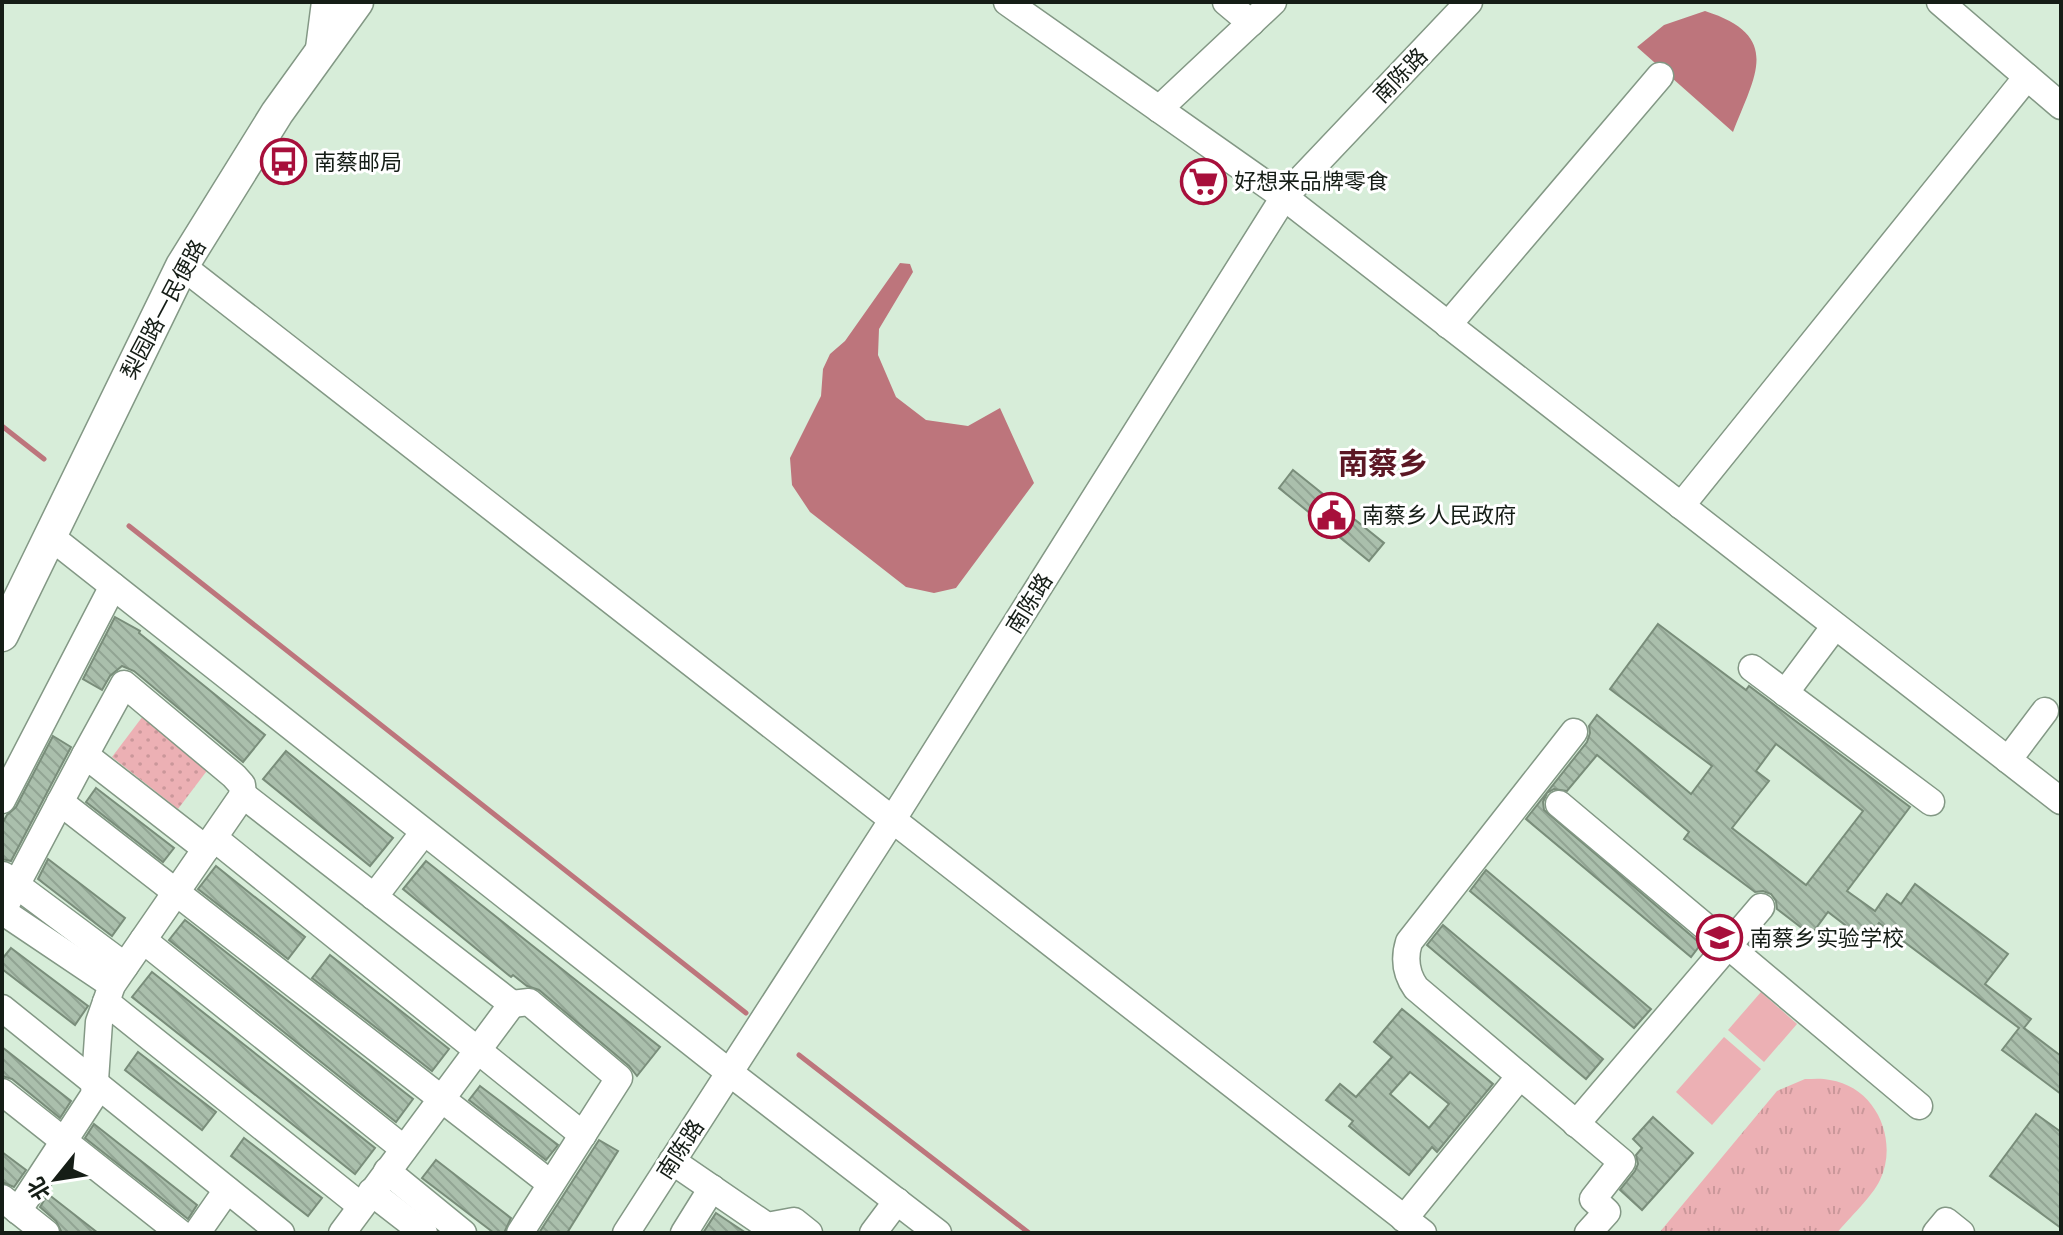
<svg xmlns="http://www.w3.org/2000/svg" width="2063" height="1235" viewBox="0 0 2063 1235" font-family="'Open Sans','Noto Sans SC',sans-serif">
	<defs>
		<pattern id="grass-tufts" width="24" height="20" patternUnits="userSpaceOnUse" patternTransform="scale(2)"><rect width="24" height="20" fill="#ecb0b4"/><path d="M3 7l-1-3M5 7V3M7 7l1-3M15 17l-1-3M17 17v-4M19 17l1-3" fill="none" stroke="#ca979a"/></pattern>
		<pattern id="park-dots" width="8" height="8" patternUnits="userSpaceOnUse" patternTransform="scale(2)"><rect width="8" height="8" fill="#ecb0b4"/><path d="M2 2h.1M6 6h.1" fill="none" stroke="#ca979a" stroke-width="1.8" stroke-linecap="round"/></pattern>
		<pattern id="building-back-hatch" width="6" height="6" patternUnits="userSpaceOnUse" patternTransform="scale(2)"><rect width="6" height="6" fill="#aabfac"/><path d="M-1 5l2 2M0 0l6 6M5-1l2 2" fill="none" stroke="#91a493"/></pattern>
	</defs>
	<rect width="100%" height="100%" fill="#d7edd9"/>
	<path fill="url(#grass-tufts)" d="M1805 1079C1813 1079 1822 1078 1830 1080 1876 1087 1899 1140 1880 1180 1872 1197 1849 1218 1837 1233H1659L1777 1091Z"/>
	<polygon fill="url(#park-dots)" points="143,716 209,768 178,809 112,757"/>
	<g fill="#ecb0b4">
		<polygon points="1761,992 1797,1024 1764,1062 1728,1030"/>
		<polygon points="1724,1037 1761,1069 1712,1125 1676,1092"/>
	</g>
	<g fill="#bd757c">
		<path d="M1705 11C1783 36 1755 75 1733 132L1637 47 1664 25Z"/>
		<polygon points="900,263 910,264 913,272 879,329 878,355 896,397 926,420 968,426 1000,408 1034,483 956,588 934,593 906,587 810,512 792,485 790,458 821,396 823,369 830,354 845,341"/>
	</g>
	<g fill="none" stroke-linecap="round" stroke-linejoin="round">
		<g stroke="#bd757c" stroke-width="5">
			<polyline points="2,426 44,459"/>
			<polyline points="129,526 746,1013"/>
			<polyline points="799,1055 1029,1233"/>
		</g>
	</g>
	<g fill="url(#building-back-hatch)" stroke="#798d7a" stroke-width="2" fill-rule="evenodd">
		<polygon points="1293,470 1384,543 1369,561 1279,488"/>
		<polygon points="115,617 140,631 139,633 265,735 243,762 134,671 122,666 110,676 102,690 83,679"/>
		<path d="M1658 624 1746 690 1749 686 1910 807 1847 891 1875 911 1887 894 1901 904 1915 884 2008 954 1985 984 2031 1019 2024 1028 2061 1056V1094L2002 1050 2019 1028 1879 923 1866 941 1828 912 1811 935 1777 909 1776 901 1771 894 1763 891 1755 892 1684 839 1689 832 1597 755 1567 791 1554 789 1547 793 1543 802 1544 810 1701 944 1691 957 1526 819 1587 742 1590 733 1589 726 1597 715 1691 794 1712 766 1610 689ZM1776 744 1863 811 1806 885 1732 828 1769 781 1756 771Z"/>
		<polygon points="53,736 71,747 11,861 2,859 2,824 7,815 16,807"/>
		<polygon points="286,751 393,838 370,866 263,779"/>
		<polygon points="96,788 174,848 163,862 86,802"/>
		<polygon points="48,859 125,918 112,936 38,879"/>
		<polygon points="426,861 660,1047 637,1076 629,1066 539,990 527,986 513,975 511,977 403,889"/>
		<polygon points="216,866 305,937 288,959 198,889"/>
		<polygon points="1486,870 1651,1009 1634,1028 1470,891"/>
		<polygon points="185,920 413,1099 396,1122 169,940"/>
		<polygon points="1443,925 1603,1059 1586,1079 1427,945"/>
		<polygon points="11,948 88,1006 75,1025 2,969 2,959"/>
		<polygon points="330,955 449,1049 432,1071 312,978"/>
		<polygon points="152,972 375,1148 355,1174 132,997"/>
		<path d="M1402 1009 1493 1084 1437 1152 1432 1147 1409 1175 1349 1126 1353 1121 1326 1100 1340 1084 1356 1097 1392 1057 1374 1042ZM1410 1072 1449 1104 1429 1128 1390 1094Z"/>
		<polygon points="2,1047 71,1101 60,1118 12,1079 2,1076"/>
		<polygon points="138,1052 216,1112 202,1130 125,1070"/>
		<polygon points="480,1086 558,1145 546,1160 469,1100"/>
		<polygon points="2036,1114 2061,1132 2061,1228 1990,1176"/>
		<polygon points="1653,1117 1693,1153 1642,1210 1620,1190 1635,1171 1638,1164 1636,1155 1642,1148 1633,1139"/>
		<polygon points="94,1124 197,1205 188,1219 85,1138"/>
		<polygon points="244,1138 322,1198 308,1216 231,1156"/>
		<polygon points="599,1140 618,1151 567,1233 539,1233"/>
		<polygon points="2,1152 26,1170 14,1187 2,1182"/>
		<polygon points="436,1160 511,1218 504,1233 494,1233 422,1178"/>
		<polygon points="48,1194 98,1233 62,1233 56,1221 40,1207"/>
		<polygon points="716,1213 746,1233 703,1233"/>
	</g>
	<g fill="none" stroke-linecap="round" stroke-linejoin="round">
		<defs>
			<g id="minor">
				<polyline points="1007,2 1284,197 2061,801"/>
				<polyline points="1226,2 1251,23"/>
				<polyline points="1940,2 2061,106"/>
				<polyline points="318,56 325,2"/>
				<polyline points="1159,109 1273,2"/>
				<polyline points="182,266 1423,1233"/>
				<polyline points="1448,325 1660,76"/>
				<polyline points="1681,506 2027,77"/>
				<polyline points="51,537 730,1073 938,1233"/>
				<polyline points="1752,668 1931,802"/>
				<polyline points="1785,693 1835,626"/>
				<path d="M1574 732 1409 942C1404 958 1406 974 1416 988L1622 1162 1593 1199 1607 1212 1588 1233"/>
				<polyline points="85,755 124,684 234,776 242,785 243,795"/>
				<polyline points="2008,760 2045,711"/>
				<polyline points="2,800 113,586"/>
				<polyline points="60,802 551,1184"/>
				<polyline points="1559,804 1919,1106"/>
				<polyline points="214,838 583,1135"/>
				<polyline points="3,875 125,966"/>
				<polyline points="374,897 424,832"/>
				<polyline points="2,911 112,985"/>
				<polyline points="2,912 85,755 206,849"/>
				<polyline points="143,940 404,1149"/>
				<polyline points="106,1002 361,1206"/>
				<polyline points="512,1004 529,1002 619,1078 520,1233"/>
				<polyline points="2,1008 281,1233"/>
				<polyline points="2,1092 180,1233"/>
				<polyline points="1576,1124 1761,907"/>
				<polyline points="672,1161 767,1226 794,1221 809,1233"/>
				<polyline points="387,1171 463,1233"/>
				<polyline points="371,1192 424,1233"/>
				<polyline points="2,1198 46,1233"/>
				<polyline points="18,1211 94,1095 99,1022 112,985 243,795 512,1004 342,1233"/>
				<polyline points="1404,1219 1520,1076"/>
				<polyline points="197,1233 227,1190"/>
				<polyline points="626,1233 893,819 1284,197 1469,2"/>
				<polyline points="684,1233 712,1188"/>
				<polyline points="873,1233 897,1201"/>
				<polyline points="1936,1233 1946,1221 1961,1233"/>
			</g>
			<polyline id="major" points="2,635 182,266 277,113 357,2"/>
		</defs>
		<use href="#minor" stroke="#839885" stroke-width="29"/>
		<use href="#major" stroke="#839885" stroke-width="35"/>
		<use href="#minor" stroke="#fff" stroke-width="26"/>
		<use href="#major" stroke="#fff" stroke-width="32"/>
	</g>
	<defs>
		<symbol id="bus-ring" viewBox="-11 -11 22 22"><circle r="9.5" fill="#fff" stroke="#a70f3b" stroke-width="1.5"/><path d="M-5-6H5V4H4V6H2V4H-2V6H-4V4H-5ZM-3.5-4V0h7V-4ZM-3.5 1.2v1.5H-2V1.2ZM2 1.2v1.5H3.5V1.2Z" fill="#a70f3b"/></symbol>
		<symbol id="supermarket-ring" viewBox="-11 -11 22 22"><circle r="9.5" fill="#fff" stroke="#a70f3b" stroke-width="1.5"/><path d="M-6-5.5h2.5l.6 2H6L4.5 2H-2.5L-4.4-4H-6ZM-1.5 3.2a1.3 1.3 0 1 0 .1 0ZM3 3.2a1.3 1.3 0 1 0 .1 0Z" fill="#a70f3b"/></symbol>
		<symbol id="civic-ring" viewBox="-11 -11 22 22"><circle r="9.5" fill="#fff" stroke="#a70f3b" stroke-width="1.5"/><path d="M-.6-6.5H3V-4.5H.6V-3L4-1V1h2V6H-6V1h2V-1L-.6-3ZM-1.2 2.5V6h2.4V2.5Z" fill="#a70f3b"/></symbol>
		<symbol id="school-ring" viewBox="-11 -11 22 22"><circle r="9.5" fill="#fff" stroke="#a70f3b" stroke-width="1.5"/><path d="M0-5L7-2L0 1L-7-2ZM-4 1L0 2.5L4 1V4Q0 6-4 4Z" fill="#a70f3b"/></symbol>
	</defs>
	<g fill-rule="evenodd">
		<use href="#bus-ring" x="258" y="136" width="51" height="51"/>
		<use href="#supermarket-ring" x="1178" y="156" width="51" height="51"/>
		<use href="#civic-ring" x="1306" y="490" width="51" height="51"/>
		<use href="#school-ring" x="1694" y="912" width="51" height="51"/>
	</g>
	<g text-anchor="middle" stroke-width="6" stroke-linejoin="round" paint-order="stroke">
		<g font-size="22" fill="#151d16" stroke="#fff">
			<text transform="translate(1400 75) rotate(-46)" y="8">南陈路</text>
			<text transform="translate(163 309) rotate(-62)" y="8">梨园路一民便路</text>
			<text transform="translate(1029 603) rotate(-58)" y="8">南陈路</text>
			<text transform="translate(680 1149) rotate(-57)" y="8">南陈路</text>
		</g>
		<g font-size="22" fill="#151d16" stroke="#fff" text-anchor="start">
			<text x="314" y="170">南蔡邮局</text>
			<text x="1234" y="189">好想来品牌零食</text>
			<text x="1362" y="523">南蔡乡人民政府</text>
			<text x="1750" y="946">南蔡乡实验学校</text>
		</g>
		<g font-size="30" font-weight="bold" fill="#5c1724" stroke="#fff">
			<text x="1383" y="474">南蔡乡</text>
		</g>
	</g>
	<rect width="2063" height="1235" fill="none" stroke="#151d16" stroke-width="8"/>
	<g transform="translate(56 1179) rotate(240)" stroke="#ffffff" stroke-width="6" paint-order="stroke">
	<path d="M0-6L14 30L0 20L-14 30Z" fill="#151d16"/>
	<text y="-12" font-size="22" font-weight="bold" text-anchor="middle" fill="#151d16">北</text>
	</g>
</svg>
